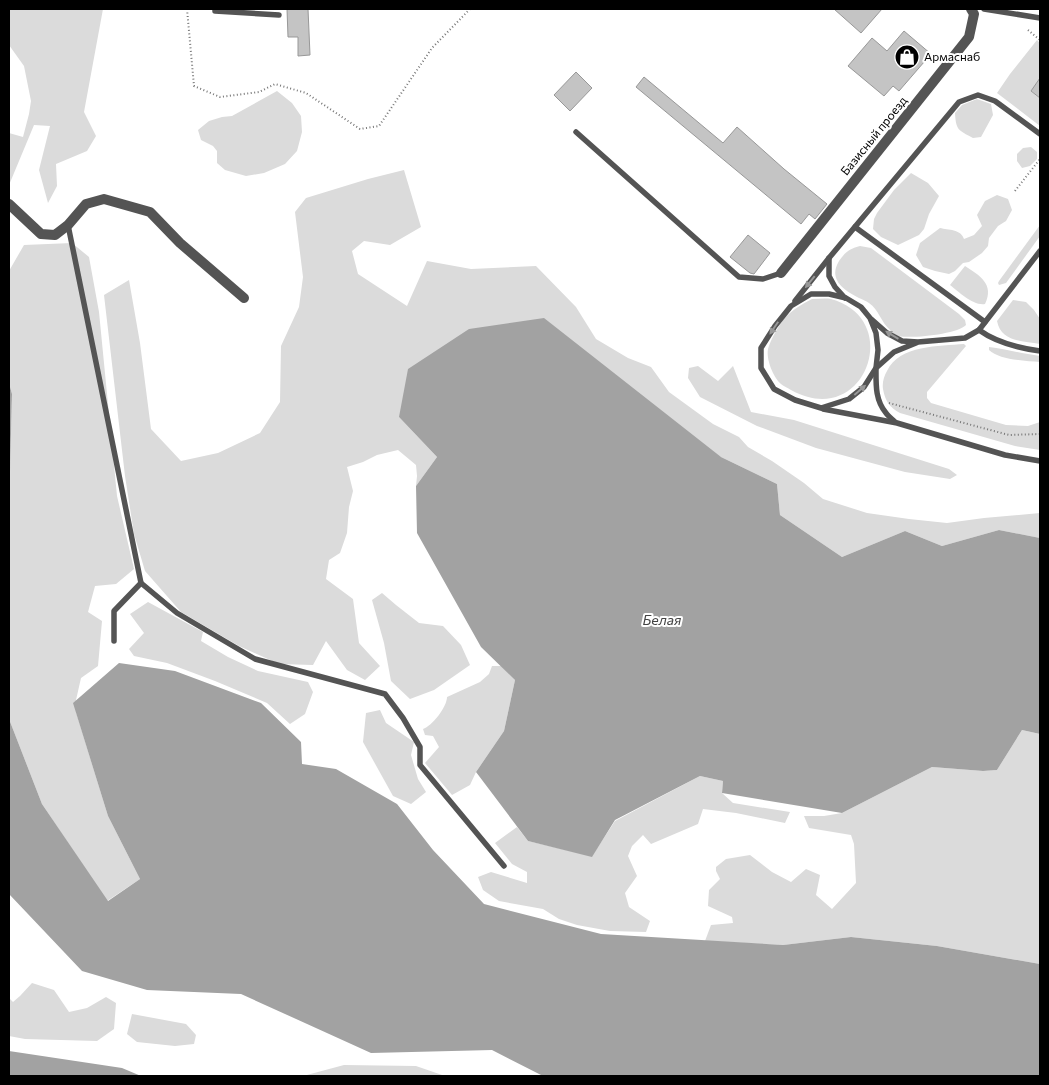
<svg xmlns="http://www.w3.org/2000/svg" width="1049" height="1085" viewBox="0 0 1049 1085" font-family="Commissioner,sans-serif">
	<rect width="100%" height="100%" fill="#fff"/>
	<g fill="#dbdbdb">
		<polygon points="9,9 103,9 84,112 96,136 87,151 56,164 57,186 48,203 39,170 50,126 34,125 9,185 9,133 23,137 29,114 31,101 24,66 9,45"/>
		<polygon points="1037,40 1040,43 1040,78 1031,91 1040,98 1040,126 997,93 1010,74"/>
		<polygon points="277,91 292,103 301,116 302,132 297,151 285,164 264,173 246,176 225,170 217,163 217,151 213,146 201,140 198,130 209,121 222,117 232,116"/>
		<path d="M977 99 991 104 993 115 981 137 973 138C958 130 956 130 955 113L962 105Z"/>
		<polygon points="1031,147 1037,152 1037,159 1030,166 1022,168 1017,161 1017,154 1023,148"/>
		<polygon points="404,170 421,227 390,245 364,241 352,251 358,274 407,306 427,261 471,269 536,266 576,307 596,339 628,358 651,367 669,392 713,424 739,437 748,447 772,461 804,483 823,499 867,513 909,519 947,523 984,518 1040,513 1040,538 999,530 942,546 905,531 842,557 780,515 777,484 721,457 399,417 437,457 416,486 417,476 416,465 398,450 377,455 363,462 347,467 353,491 349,507 347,533 340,553 329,560 326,579 353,599 359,643 380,666 365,680 347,670 326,641 313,665 279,664 239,646 181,612 145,571 134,534 125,476 104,295 129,280 140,343 151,429 181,461 218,453 260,433 280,402 281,346 299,307 303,277 295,212 306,198 368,179"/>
		<polygon points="911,173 928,183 939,196 929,214 924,229 919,235 898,245 881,237 873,229 874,219 877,213 894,190"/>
		<path d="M997 195 1008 199 1012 210 1006 221 998 226 989 238 988 246 982 253 969 262 963 263 955 271 949 274 935 271 923 267 916 255 920 243 940 228C948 230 961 229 964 239L974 235 982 226 977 215 985 201Z"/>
		<polygon points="1040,225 1040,236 1006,283 999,285 998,283 999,281"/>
		<polygon points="72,243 89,257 99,312 117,496 134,569 116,584 95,586 88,612 102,621 98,666 81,678 76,700 76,712 108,816 140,879 107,901 42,804 9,719 9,511 12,394 9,383 9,271 24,245"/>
		<path d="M860 246 871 248 959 314 965 320 966 325C958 334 911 339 899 336 896 335 892 333 890 330 881 322 879 310 869 303 866 301 862 299 859 298 843 290 828 279 839 261 845 252 851 248 860 246Z"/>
		<path d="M965 266C979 275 995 284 985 304 973 306 959 292 950 285Z"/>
		<path d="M812 299C818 299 825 298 831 299 905 319 865 431 791 390 788 388 783 386 781 384 773 377 766 359 768 349 770 341 779 325 784 319 792 310 802 304 812 299Z"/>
		<path d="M1013 300 1026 302 1034 310 1040 319V344C1023 341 1001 342 997 321Z"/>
		<path d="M964 344 966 346 927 392V398L931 403 1006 425 1028 426 1040 422V450L1015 446 900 413C890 408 885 401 883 389 882 383 884 376 887 371 899 345 940 346 964 344Z"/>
		<path d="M989 347C1006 349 1023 354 1040 356V362C1026 361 999 360 989 350Z"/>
		<polygon points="698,366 718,381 733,366 751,412 794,420 949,469 957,475 950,479 905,472 816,448 757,426 700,397 688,378 689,368"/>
		<polygon points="382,593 396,605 419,623 443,626 461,645 470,665 434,690 410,699 391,681 384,643 372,600"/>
		<polygon points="148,602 203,632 201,641 228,657 258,671 308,682 313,692 305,714 290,724 267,703 215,681 167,663 134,656 129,649 144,633 130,614"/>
		<path d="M492 666H501L515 680 504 731 476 772 470 785 452 795 425 763 439 747 433 736 425 735 423 729C432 726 447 707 447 697L480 682 489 674Z"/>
		<polygon points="380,710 386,723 414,742 411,755 418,779 426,792 411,804 393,796 363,742 366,713"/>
		<polygon points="1022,730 1040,734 1040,964 937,946 851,937 783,945 705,941 711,925 733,923 732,917 708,906 709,890 720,879 716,871 716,867 726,859 750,855 772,872 791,882 806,869 820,875 816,895 832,909 856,883 854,844 851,835 809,828 804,816 824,816 842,813 932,767 983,771 997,770"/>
		<polygon points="700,776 723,781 722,793 733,803 790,812 785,823 736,813 703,809 698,824 651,844 643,835 632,846 628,856 637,876 625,893 629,907 650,921 646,932 610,931 577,925 559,919 543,909 499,901 483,890 478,877 491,872 527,883 527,872 512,864 495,843 517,827 528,841 592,856 615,821"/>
		<polygon points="32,983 54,990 69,1012 87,1008 106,997 116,1003 114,1029 97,1041 25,1039 9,1036 9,998 13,1002 20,996"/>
		<polygon points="132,1014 186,1024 196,1035 194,1044 175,1046 137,1042 127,1034"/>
		<polygon points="344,1065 416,1066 445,1076 303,1076"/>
	</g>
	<g fill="#a2a2a2">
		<polygon points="544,318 721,457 777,484 780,515 842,557 905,531 942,546 999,530 1040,538 1040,734 1022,730 997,770 983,771 932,767 842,813 722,793 723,781 700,776 615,820 592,857 528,841 476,772 504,731 515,680 481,647 417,533 416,486 437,457 399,417 408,369 469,329"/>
		<polygon points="9,383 12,394 9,511"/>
		<polygon points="119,663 175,671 261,703 301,742 302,764 336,769 397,804 433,850 484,904 601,934 783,945 851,937 937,946 1040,964 1040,1076 543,1076 492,1050 371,1053 241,994 147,990 82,971 9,894 9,719 42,804 108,901 140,879 108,816 73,703"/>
		<polygon points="9,1051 122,1068 141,1076 9,1076"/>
	</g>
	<g fill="#c4c4c4" stroke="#989898">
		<polygon points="287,9 308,9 310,55 298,56 298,37 288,37"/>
		<polygon points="834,9 882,9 861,33"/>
		<polygon points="904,31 931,54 899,91 893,86 884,96 848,66 872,38 887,51"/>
		<polygon points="576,72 592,88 570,111 554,95"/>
		<polygon points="644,77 723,143 737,127 784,169 827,204 815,219 809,214 801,224 636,87"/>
		<polygon points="1040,78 1040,98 1031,91"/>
		<polygon points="748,235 770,253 754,274 750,273 730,257"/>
	</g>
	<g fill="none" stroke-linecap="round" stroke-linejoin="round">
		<g stroke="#767676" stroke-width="2" stroke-dasharray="1 2.5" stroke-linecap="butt">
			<polyline points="187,9 194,86 220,97 259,92 275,84 306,93 360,129 379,126 432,48 470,9"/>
			<polyline points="1028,30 1040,40"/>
			<polyline points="1015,191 1040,159"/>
			<polyline points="889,403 1009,435 1040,434"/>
		</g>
		<g stroke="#545454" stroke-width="5.5">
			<polyline points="215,9 215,11 279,15"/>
			<polyline points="984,9 1040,18"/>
			<polyline points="576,132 739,277 763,279 781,273"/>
			<polyline points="68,225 141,583 177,613 255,659 385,694 403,718 420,747 420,765 504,866"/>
			<polyline points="855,227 985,322"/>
			<polyline points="829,258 829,276 835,287 845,298"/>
			<polyline points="795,301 829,258 959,102 978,95 995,101 1040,134"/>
			<polyline points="870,318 876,333 878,350 876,368 864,387 849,399 821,408 795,400 774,389 761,368 761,348 775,326 791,306 811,294 829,294 846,298 861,307 870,318 887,333 902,341 918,342 965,338 979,330 1040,251"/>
			<path d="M979 330C997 343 1018 348 1040 351"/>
			<polyline points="823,409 897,423 1005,455 1040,461"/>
			<path d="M895 422C892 419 888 416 886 413 875 400 876 384 876 368L894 352 916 343"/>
			<polyline points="114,641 114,611 141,583"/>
		</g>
		<g stroke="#545454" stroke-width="10">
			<polyline points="9,204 41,234 55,235 68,225 86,204 104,199 150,212 180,243 244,298"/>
			<polyline points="781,273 969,37 974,14 971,9"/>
		</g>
	</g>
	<defs><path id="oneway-solid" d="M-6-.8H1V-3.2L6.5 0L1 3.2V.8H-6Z" transform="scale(1.25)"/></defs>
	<g fill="#989898">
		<use href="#oneway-solid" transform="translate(810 282) rotate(129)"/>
		<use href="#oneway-solid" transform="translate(774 328) rotate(124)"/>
		<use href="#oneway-solid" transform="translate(892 335) rotate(-149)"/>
		<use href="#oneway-solid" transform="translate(860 390) rotate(-41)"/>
	</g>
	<defs>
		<symbol id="shop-disc" viewBox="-11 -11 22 22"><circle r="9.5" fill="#000" stroke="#fff"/><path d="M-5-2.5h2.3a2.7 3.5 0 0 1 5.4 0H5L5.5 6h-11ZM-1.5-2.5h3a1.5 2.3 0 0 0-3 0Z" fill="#fff"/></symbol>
	</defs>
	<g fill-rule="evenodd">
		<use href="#shop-disc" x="893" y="43" width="28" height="28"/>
	</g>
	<g text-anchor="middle" stroke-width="4" stroke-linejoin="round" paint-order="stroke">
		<g font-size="12" fill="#000" stroke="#fff" text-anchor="start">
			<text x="924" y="61">Армаснаб</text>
		</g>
		<g font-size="12" fill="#000" stroke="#fff">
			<text transform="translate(874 136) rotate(-51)" y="4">Базисный проезд</text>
		</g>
		<g font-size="14" font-style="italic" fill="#434343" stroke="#fff">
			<text x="662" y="625">Белая</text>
		</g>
	</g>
	<rect width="1049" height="1085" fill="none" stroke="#000000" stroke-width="20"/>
</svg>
